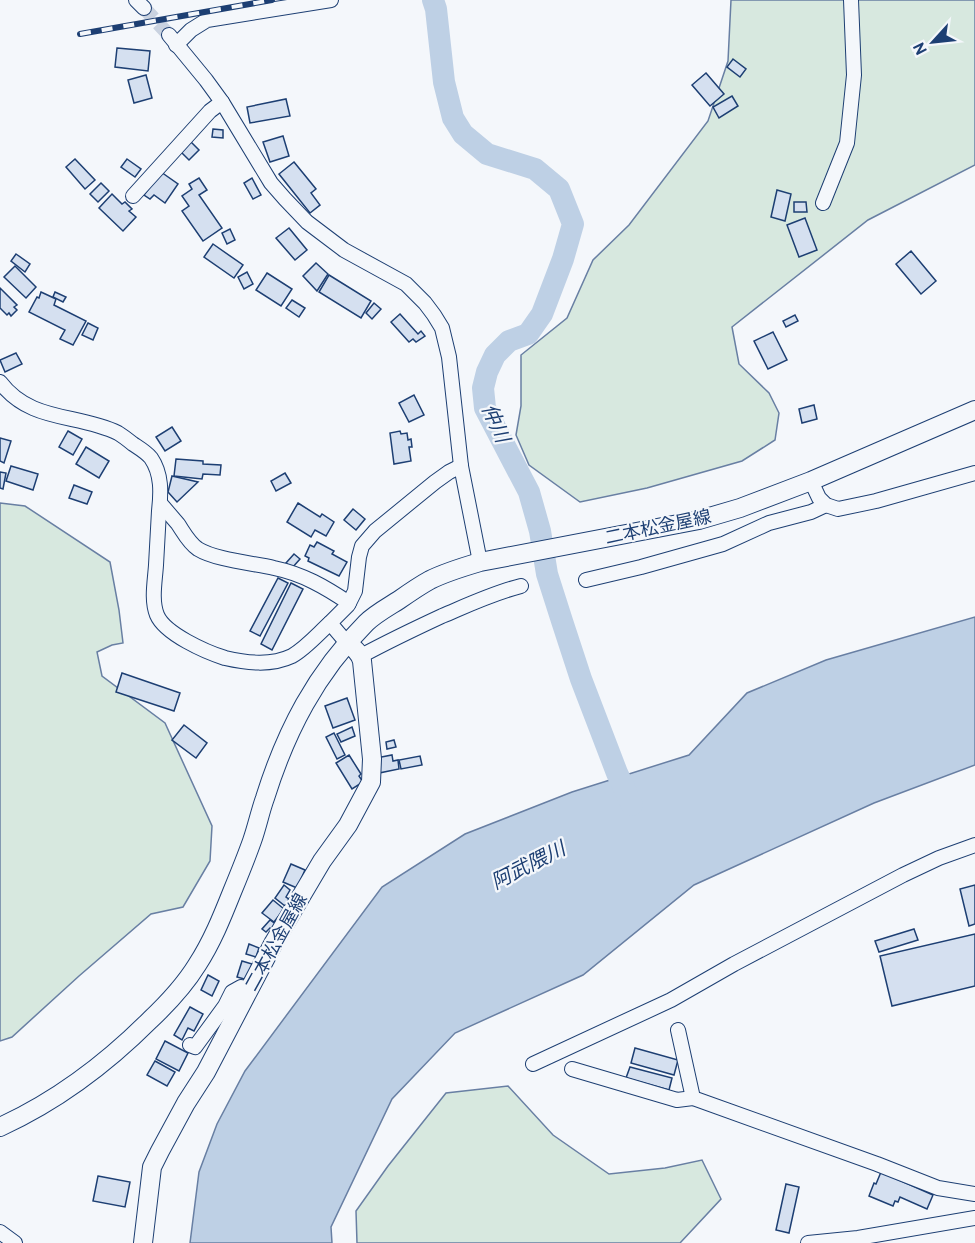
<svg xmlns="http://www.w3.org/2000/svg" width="975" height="1243" viewBox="0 0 975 1243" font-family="Overpass,'Noto Sans JP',sans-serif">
	<rect width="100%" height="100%" fill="#f4f7fb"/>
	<g fill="#d7e8df" stroke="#687fa3" stroke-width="1.5">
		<polygon points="731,0 975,0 975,165 868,220 732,327 739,364 769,393 779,413 775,440 742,461 647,488 580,502 529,465 516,435 521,406 521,355 567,318 593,260 629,225 708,121 728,61"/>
		<polygon points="0,503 25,506 110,562 119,610 123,643 112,645 97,652 102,676 165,723 212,826 210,861 183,907 151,914 79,976 12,1037 0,1041"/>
		<polygon points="508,1086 553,1135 609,1174 665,1168 702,1160 721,1199 680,1243 357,1243 356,1211 388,1166 446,1093"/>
	</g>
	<polygon fill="#bed0e5" stroke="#687fa3" stroke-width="1.5" points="975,617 975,765 874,803 694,885 583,975 455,1033 392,1099 331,1227 332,1243 190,1243 199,1172 217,1124 245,1071 382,887 465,834 572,792 689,755 747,693 826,660"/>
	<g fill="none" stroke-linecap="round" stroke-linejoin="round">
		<polyline stroke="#bed0e5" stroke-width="22" points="433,0 436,9 444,82 453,118 463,134 487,154 535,169 559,189 573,224 563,259 542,314 528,334 509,341 495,355 487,372 483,388 485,408 529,492 540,531 547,574 562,621 581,679 617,773 632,805"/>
	</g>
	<g fill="#d5e0f0" stroke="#1d3f73" stroke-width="1.5">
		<polygon points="117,48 150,51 148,71 115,67"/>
		<polygon points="733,59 746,69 740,77 727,67"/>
		<polygon points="706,73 724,94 710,106 692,85"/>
		<polygon points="146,75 152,98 134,103 128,80"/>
		<polygon points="732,96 738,106 719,118 713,107"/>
		<polygon points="286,99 290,116 250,123 247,107"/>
		<polygon points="213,129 223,130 223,138 212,137"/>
		<polygon points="283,136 289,156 270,162 263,142"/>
		<polygon points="191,142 199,150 189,160 181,152"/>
		<polygon points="75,159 95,180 85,189 66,167"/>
		<polygon points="127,159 141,169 135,177 121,167"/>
		<polygon points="294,162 316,189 311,193 320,205 310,213 279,174"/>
		<polygon points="161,172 178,184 165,203 154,195 150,199 144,195"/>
		<polygon points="199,178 207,190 199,195 222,228 203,241 182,211 189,206 182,196 192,189 189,184"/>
		<polygon points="252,178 261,195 253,199 244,183"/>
		<polygon points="101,183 109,191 98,202 90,194"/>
		<polygon points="777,190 791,194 785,221 771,217"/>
		<polygon points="112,194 122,204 125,202 132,209 129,211 136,217 123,231 99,208"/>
		<polygon points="794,202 806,202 807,212 794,212"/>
		<polygon points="805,218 817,250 799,257 787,225"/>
		<polygon points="289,228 307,250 295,260 276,238"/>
		<polygon points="230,229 235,240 227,244 222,233"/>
		<polygon points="213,244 243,265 234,278 204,257"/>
		<polygon points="911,251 936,281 921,294 896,264"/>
		<polygon points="16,254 30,264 25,272 11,261"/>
		<polygon points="316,263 328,274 317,291 303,276"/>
		<polygon points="15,266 36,287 26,298 4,277"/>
		<polygon points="247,272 253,284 244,289 238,277"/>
		<polygon points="267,273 292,289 281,306 256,290"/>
		<polygon points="329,275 371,301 361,318 319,292"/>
		<polygon points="0,288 17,305 14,307 17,310 11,316 9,313 7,315 0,308"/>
		<polygon points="41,292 56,299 54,305 86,321 73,345 60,339 65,330 29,312 37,297 39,298"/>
		<polygon points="55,292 66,297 63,302 53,297"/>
		<polygon points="292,300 305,308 299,317 286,308"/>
		<polygon points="374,303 381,309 372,319 366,313"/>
		<polygon points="400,314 418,334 421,331 425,336 416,342 413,339 409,342 391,322"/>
		<polygon points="795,315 798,321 786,327 783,321"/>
		<polygon points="88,323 98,328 93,340 82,335"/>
		<polygon points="773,332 787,360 768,369 754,341"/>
		<polygon points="16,353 22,364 5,372 0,360"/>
		<polygon points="414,395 424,415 409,422 399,403"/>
		<polygon points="814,405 817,419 802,423 799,409"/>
		<polygon points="172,427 181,441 165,451 156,437"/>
		<polygon points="68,431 82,439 73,455 59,447"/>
		<polygon points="400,431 401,434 407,433 408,440 411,439 412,447 409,447 411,461 394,464 390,433"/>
		<polygon points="0,438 11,441 4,463 0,461"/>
		<polygon points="86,447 109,461 99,478 76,464"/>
		<polygon points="176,459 203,461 203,464 221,465 220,475 203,474 202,479 174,476"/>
		<polygon points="11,466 38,474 33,490 6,481"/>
		<polygon points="0,472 6,473 3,489 0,488"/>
		<polygon points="285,473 291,483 276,491 271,481"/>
		<polygon points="172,476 198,482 177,502 168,492"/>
		<polygon points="74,485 92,492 87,504 69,498"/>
		<polygon points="298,503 320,517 322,514 334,522 326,536 315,530 311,537 287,522"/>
		<polygon points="353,509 365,519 356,530 344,520"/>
		<polygon points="317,542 334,551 332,554 347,562 339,576 308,561 309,558 305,556 310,545 314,547"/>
		<polygon points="294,554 300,559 292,568 286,563"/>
		<polygon points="278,578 288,583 260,636 250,631"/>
		<polygon points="291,583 303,589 272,650 261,644"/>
		<polygon points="122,673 180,693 174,711 116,692"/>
		<polygon points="347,698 355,720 333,728 325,706"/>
		<polygon points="184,725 207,743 196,758 172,740"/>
		<polygon points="352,727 355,736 341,742 337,734"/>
		<polygon points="334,733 345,755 337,759 326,737"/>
		<polygon points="394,740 396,747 387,749 386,742"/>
		<polygon points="349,755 361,774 359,776 363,782 352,789 336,763"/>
		<polygon points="392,755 393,761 398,760 399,769 379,773 376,758"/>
		<polygon points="420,756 422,765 401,769 399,760"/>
		<polygon points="291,864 305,870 297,888 283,882"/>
		<polygon points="284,885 290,890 286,897 290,900 285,906 275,898"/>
		<polygon points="975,885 975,924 969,926 960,889"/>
		<polygon points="273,900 284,909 274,922 262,913"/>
		<polygon points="270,920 277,925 273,931 270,928 266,932 262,929"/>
		<polygon points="914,929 918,940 879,952 875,941"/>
		<polygon points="975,934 975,986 892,1006 880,956"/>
		<polygon points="249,944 259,948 256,957 246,954"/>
		<polygon points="242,961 252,964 248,980 237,977"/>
		<polygon points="208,975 219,981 212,996 201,990"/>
		<polygon points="190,1007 203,1014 194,1031 188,1028 182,1040 174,1035"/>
		<polygon points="165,1041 188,1053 179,1071 156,1059"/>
		<polygon points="635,1048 678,1060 674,1075 631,1063"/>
		<polygon points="155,1061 175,1072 167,1086 147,1075"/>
		<polygon points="630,1067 672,1078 669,1090 626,1078"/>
		<polygon points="881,1172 933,1195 927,1209 900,1197 898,1202 895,1201 893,1206 869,1196 874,1183 876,1184"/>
		<polygon points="98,1176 130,1182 125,1207 93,1201"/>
		<polygon points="786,1184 799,1187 789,1233 776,1230"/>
	</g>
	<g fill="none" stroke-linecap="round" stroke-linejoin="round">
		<polyline stroke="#c9d2e0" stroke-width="14" stroke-dasharray="14 7" stroke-linecap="butt" points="144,8 169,35"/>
		<defs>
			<g id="minor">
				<polyline points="136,0 144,8"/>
				<polyline points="169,35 206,80 222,102 271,183 285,199 307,222 344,250 406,284 425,303 434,315 442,328 449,357 461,466 480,562"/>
				<polyline points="176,45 191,30 207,20 331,0"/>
				<polyline points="133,196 210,111 222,102"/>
				<polyline points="823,203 847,143 854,75 851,0"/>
				<path d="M0 382C31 423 77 413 118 433 123 436 128 440 133 444 139 448 146 452 151 458 162 474 161 493 159 511 158 529 157 547 156 565 155 581 151 600 157 615 165 634 206 652 225 658 247 663 271 666 292 656 306 648 318 634 330 623"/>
				<polyline points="811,481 819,498 826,505 838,509 876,501 975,473"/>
				<path d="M160 503C166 510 172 517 178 524 184 533 189 543 198 549 216 560 253 563 274 568 303 574 325 587 349 603"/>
				<polyline points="586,580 641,567 723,544 769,523 811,512 826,505"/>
				<polyline points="347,643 330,623 348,605 355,591 359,557 362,546 375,531 435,482 449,472 461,466"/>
				<path d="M361 656C387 642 414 629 442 616 468 605 493 593 521 586"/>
				<polyline points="678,1030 693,1098 877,1164 938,1188 975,1194"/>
				<polyline points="190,1045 195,1047 225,1006 232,992 241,987 249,989"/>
				<polyline points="533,1064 671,1000 734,964 903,875 939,858 975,845"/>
				<polyline points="572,1069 677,1100 693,1098"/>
				<polyline points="0,1232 15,1243"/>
				<polyline points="808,1243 858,1238 975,1218"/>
			</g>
			<g id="major">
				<path d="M0 1127C57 1101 106 1064 150 1020 168 1003 184 986 197 965 212 942 222 917 232 892 239 875 246 858 252 841 257 827 260 812 265 798 286 731 316 673 366 623 375 614 388 607 399 600 409 593 419 586 430 580 446 572 463 567 480 562L699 520 740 508 811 481 975 410"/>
				<path d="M143 1243 152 1167 160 1151 186 1103 206 1072 274 942 322 861 348 825 371 782 372 759 362 661C360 653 354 648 347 643"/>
			</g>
		</defs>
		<use href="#minor" stroke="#1d3f73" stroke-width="16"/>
		<use href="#major" stroke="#1d3f73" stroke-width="20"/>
		<use href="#minor" stroke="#f4f7fb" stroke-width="14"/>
		<use href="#major" stroke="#f4f7fb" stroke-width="18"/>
		<defs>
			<polyline id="rail" points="80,34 272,0"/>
		</defs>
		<use href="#rail" stroke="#1d3f73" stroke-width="6"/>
		<use href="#rail" stroke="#f4f7fb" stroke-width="4" stroke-dasharray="11" stroke-linecap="butt"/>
	</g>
	<g text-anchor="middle" stroke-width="4.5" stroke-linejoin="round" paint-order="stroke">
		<g font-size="18" fill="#1d3f73" stroke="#f4f7fb">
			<text transform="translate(658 527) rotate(-12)" y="6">二本松金屋線</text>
			<text transform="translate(276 942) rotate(-61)" y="6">二本松金屋線</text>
		</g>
		<g font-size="20" font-style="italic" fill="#1d3f73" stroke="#f4f7fb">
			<text transform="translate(496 423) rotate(66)" y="7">仲川</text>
			<text transform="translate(528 865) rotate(-27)" y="7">阿武隈川</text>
		</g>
	</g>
	<g transform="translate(933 42) rotate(243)" stroke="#f4f7fb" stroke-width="4.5" paint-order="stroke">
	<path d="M0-4.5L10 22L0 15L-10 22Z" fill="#1d3f73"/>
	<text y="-9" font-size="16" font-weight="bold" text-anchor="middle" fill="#1d3f73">N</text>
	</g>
</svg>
